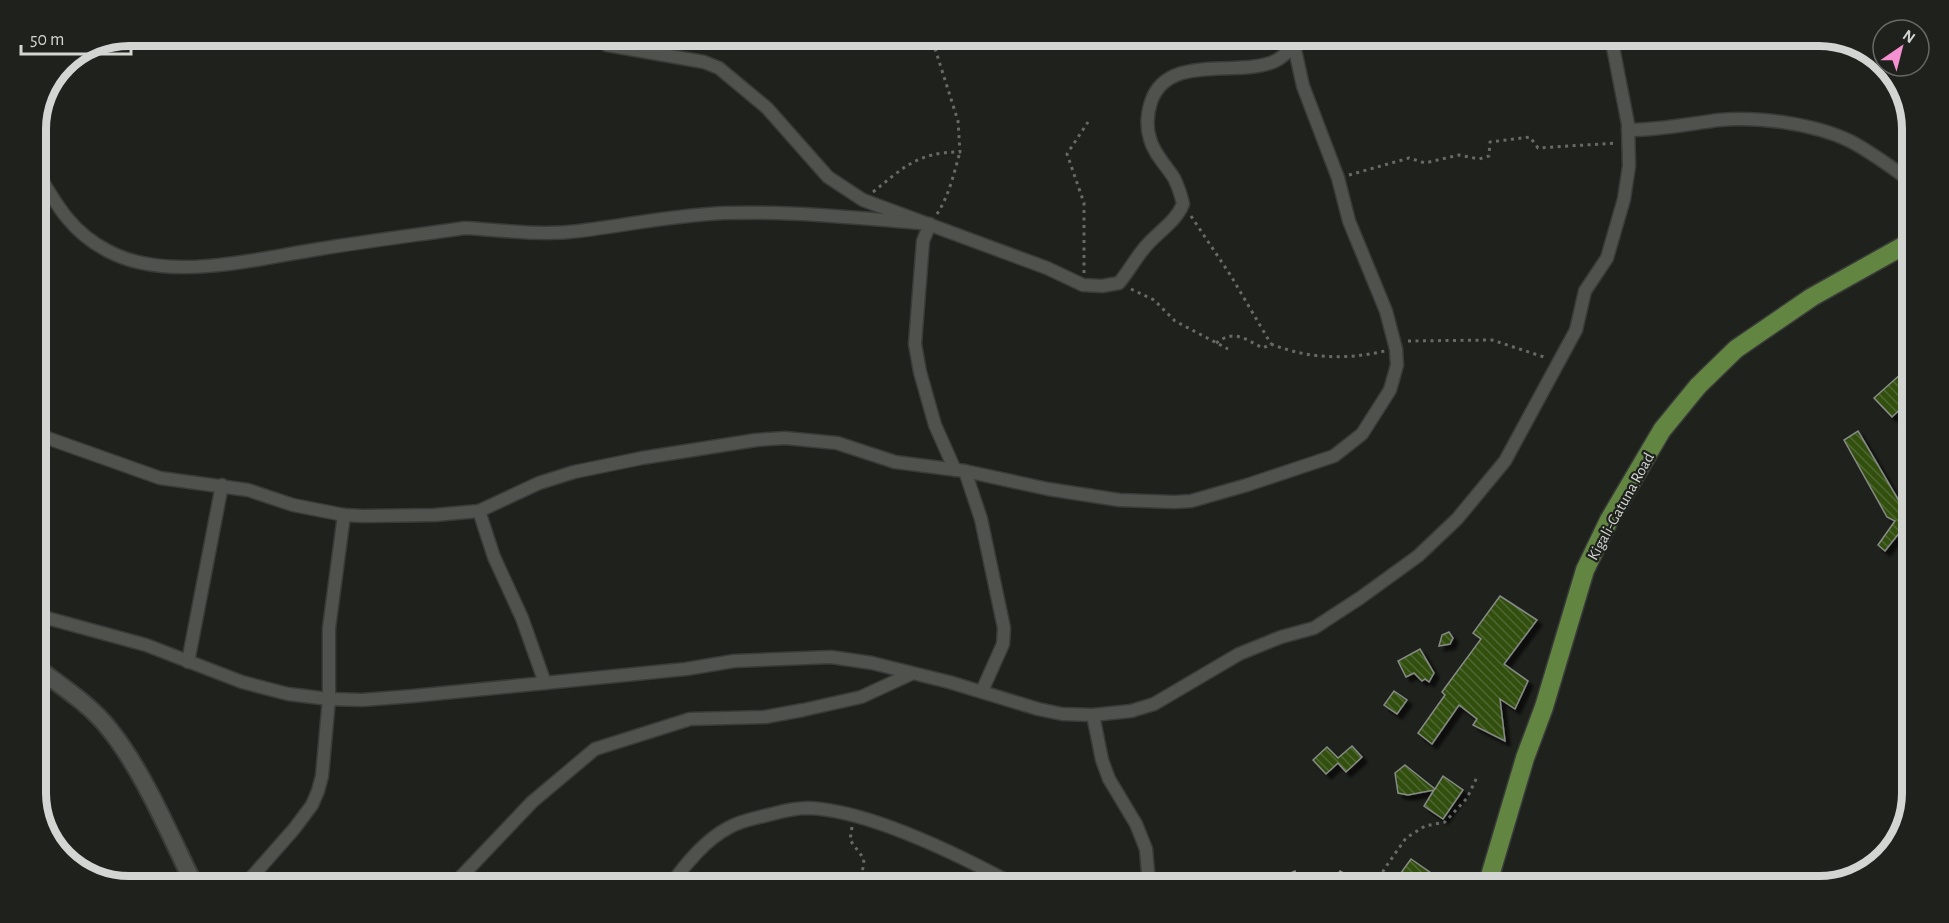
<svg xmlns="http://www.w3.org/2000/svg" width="1949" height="923" viewBox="0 0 1949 923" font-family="'Alegreya Sans',sans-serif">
	<defs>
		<pattern id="building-back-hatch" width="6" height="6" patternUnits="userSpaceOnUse" patternTransform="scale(1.5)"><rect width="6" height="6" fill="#314f11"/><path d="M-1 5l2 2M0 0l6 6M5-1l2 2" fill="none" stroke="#4e6733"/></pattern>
		<filter id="shadow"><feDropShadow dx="5" dy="5" stdDeviation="1.5" flood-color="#0009"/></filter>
	</defs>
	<rect width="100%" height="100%" fill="#1f211d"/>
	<g fill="url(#building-back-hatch)" stroke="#878b85" stroke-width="1.5" filter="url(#shadow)">
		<polygon points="1910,366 1910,400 1892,417 1874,398"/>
		<polygon points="1858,431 1899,501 1909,509 1909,530 1904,527 1885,551 1878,545 1895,521 1887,517 1844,440"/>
		<polygon points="1500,596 1537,620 1504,664 1528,681 1515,709 1500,699 1505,741 1473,725 1477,719 1459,705 1432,744 1418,733 1445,695 1442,692 1481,639 1473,633"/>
		<polygon points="1449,632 1453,638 1450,644 1439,646 1442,635"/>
		<polygon points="1420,649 1434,673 1429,682 1425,679 1422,681 1414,673 1406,677 1398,661"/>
		<polygon points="1394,691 1407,700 1397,714 1384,705"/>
		<polygon points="1352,746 1362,757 1346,772 1338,763 1326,774 1313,760 1327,747 1338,758"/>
		<polygon points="1405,765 1435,789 1443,776 1463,790 1443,819 1424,806 1434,790 1408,795 1398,793 1395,773"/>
		<polygon points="1411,859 1431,873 1422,885 1401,885 1395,881"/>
		<polygon points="1295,871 1302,885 1264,885"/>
		<polygon points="1340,871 1364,885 1330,885"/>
	</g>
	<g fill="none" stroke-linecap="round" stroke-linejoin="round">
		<defs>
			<g id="minor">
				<path d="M595 38 607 45 704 62 719 68 767 108 828 177 863 200 1047 268 1083 285 1102 286 1119 283C1128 272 1134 261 1142 251 1155 233 1175 224 1183 204 1181 195 1178 186 1174 178 1165 164 1154 154 1150 139 1146 126 1147 114 1151 102 1167 52 1239 78 1275 61 1282 58 1288 51 1294 47"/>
				<path d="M1628 130C1659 130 1688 124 1719 120 1758 116 1815 124 1850 141 1873 153 1892 168 1912 182"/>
				<path d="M36 170C56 204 71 232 108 251 168 283 255 259 319 249 368 241 416 235 465 228 503 230 540 236 579 231 627 225 675 215 724 213 793 211 862 218 930 224L923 241 915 344 920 372 935 425 955 470"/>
				<polyline points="36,434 160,478 248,490 293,505 344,515 363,516 435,515 479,511 539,483 574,472 642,458 756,440 785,438 837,443 895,462 965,471 1048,489 1119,500 1174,502 1191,501 1247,485 1334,456 1362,434 1390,390 1397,365 1396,349 1386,311 1349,221 1338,178 1303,86 1293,41"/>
				<polyline points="965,471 981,519 1004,628 1003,644 982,691"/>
				<polyline points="479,511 494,557 522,618 545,683"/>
				<polyline points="36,615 146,645 242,682 288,694 329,699 362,700 413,696 686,669 734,661 831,657 872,663 949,682 1038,709 1062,714 1093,715 1131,711 1154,704 1239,654 1281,637 1314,628 1360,598 1418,556 1457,519 1505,461 1576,330 1585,291 1607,258 1624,199 1629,166 1628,124 1612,42"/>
				<polyline points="188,662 222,485"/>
				<polyline points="1093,715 1102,760 1109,779 1136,824 1146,849 1149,884"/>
				<polyline points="249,880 294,829 312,805 318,791 322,776 329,699 329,628 344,515"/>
				<polyline points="457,881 532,802 595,749 690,719 765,717 803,710 861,697 911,674"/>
				<path d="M673 882C686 863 707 839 728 828 741 820 757 818 772 814 783 811 795 808 808 808 868 810 959 855 1013 884"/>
			</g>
			<path id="secondary" d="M36 667C61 686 91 705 110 730 143 771 169 833 192 880"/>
			<polyline id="trunk" points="1487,886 1525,758 1544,707 1585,570 1609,520 1662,430 1698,386 1736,349 1812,297 1912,241"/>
		</defs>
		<use href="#minor" stroke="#393b38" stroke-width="15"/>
		<use href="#secondary" stroke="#393b38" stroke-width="20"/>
		<use href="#trunk" stroke="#393b38" stroke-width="21"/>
		<g stroke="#686a66" stroke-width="3" stroke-dasharray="3 4.5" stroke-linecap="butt">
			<polyline points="46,102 47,103"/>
			<polyline points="1349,175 1409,158 1425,163 1459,155 1479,159 1489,156 1490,142 1530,137 1538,148 1617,143"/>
			<path d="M873 192C904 167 918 152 960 152L958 121 932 39"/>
			<path d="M937 214C949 196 954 173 960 152"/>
			<polyline points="1191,216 1231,276 1271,344"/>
			<polyline points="1084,273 1084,203 1067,154 1088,122"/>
			<polyline points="1131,289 1154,300 1175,321 1228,349"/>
			<polyline points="1408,341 1492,340 1547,358"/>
			<path d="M1216 343C1235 329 1244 339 1263 348L1271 344C1309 359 1345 360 1385 351"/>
			<polyline points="852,827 850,840 864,859 861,883"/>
			<polyline points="1375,885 1385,868 1406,838 1425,826 1445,822 1467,798 1478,775"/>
		</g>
		<use href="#minor" stroke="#4f524d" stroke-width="12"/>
		<use href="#secondary" stroke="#4f524d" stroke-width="16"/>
		<use href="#trunk" stroke="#628642" stroke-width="18"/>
	</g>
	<g text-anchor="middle" stroke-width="4.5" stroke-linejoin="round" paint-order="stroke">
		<g font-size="16" fill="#d3d5d2" stroke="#1f211d">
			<text transform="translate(1620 506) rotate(-61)" y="6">Kigali-Gatuna Road</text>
		</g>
	</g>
	<path d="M0 0H1949V923H0ZM129 46H1819A83 83 0 0 1 1902 129V793A83 83 0 0 1 1819 876H129A83 83 0 0 1 46 793V129A83 83 0 0 1 129 46Z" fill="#1f211d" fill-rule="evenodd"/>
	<path fill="none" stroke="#d3d5d2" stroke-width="8" d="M129 46H1819A83 83 0 0 1 1902 129V793A83 83 0 0 1 1819 876H129A83 83 0 0 1 46 793V129A83 83 0 0 1 129 46Z"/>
	<g transform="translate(1901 48) rotate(35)"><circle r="28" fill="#1f211d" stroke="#676965" stroke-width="1.5"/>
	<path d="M0-4.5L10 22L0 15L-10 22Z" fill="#f590d1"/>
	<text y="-9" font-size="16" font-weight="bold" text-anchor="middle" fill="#d3d5d2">N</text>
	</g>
	<path d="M21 45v9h110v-9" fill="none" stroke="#d3d5d2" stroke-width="3"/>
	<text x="30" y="45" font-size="18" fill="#d3d5d2" stroke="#1f211d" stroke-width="4.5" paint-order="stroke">50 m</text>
</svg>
